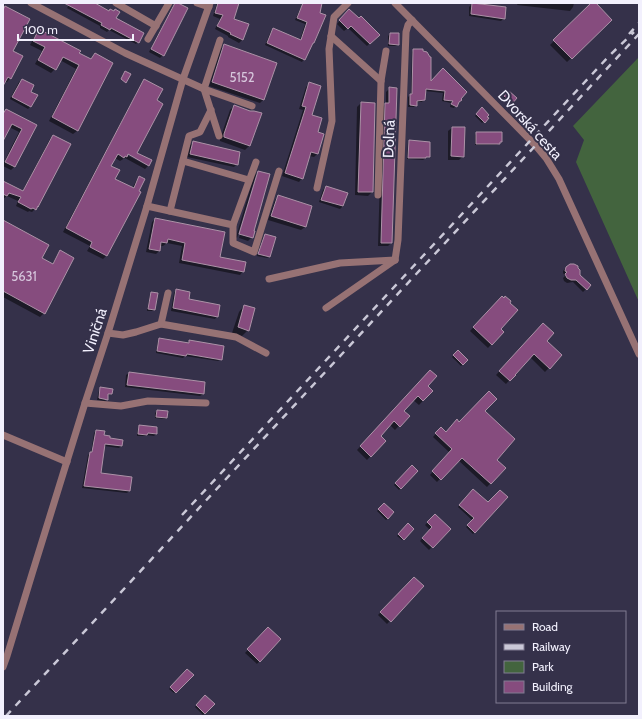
<svg xmlns="http://www.w3.org/2000/svg" width="642" height="719" viewBox="0 0 642 719" font-family="Cabin,sans-serif">
	<rect width="100%" height="100%" fill="#35314a"/>
	<polygon fill="#43643e" points="639,57 639,302 576,162 584,140 573,126"/>
	<g fill="#0007">
		<polygon points="70,3 92,3 108,11 110,10 115,19 138,42 136,44 109,30 107,32 100,28 100,26 67,8"/>
		<polygon points="176,3 163,55 160,58 149,52 173,6"/>
		<polygon points="217,3 238,3 232,20 248,25 242,40 239,43 228,37 228,36 215,29 220,19 213,16"/>
		<polygon points="311,3 321,3 311,45 304,59 302,62 265,45 271,31 274,29 300,40 305,24 295,20 300,9 302,7"/>
		<polygon points="518,3 574,3 573,7 570,11 517,5"/>
		<polygon points="592,3 595,3 611,20 567,62 550,45"/>
		<polygon points="472,4 504,18 501,21 469,16 469,7"/>
		<polygon points="6,7 12,51 10,78 7,82 5,81 3,84 3,10"/>
		<polygon points="349,10 378,35 367,46 348,28 344,31 337,24"/>
		<polygon points="40,30 90,60 95,54 112,63 77,131 73,134 49,121 76,69 60,60 55,69 51,73 35,64 42,51 30,45 36,34"/>
		<polygon points="390,34 398,44 396,46 388,46 388,36"/>
		<polygon points="224,45 276,63 263,100 260,103 209,86 221,49"/>
		<polygon points="414,50 429,83 443,70 458,103 454,108 450,107 451,103 442,101 443,93 425,91 424,99 422,102 416,102 416,105 414,107 408,107 408,97 411,94 412,52"/>
		<polygon points="22,80 30,92 31,106 28,109 10,99 19,82"/>
		<polygon points="144,80 155,101 136,153 150,161 148,166 148,165 124,151 123,153 148,166 145,169 125,158 120,161 115,158 110,166 114,179 132,189 136,181 139,178 138,192 139,192 106,256 103,259 87,251 90,246 63,232 141,84"/>
		<polygon points="310,83 311,116 317,132 322,138 317,154 314,157 309,156 302,178 299,182 282,176 303,110 299,109 306,87"/>
		<polygon points="390,88 391,243 388,246 378,246 382,107 386,104 386,92"/>
		<polygon points="509,93 515,98 510,104 503,98"/>
		<polygon points="361,103 374,104 372,192 368,196 355,195 357,107"/>
		<polygon points="234,106 250,112 260,114 249,146 245,150 220,141 220,139 230,110"/>
		<polygon points="482,109 488,118 482,123 475,116"/>
		<polygon points="6,110 35,126 14,167 11,170 3,166 3,164 19,132 9,127 3,139 3,113"/>
		<polygon points="452,128 463,156 459,160 448,160 448,131"/>
		<polygon points="477,133 501,141 497,145 475,145 475,135"/>
		<polygon points="53,136 38,206 32,212 29,211 28,212 16,206 18,201 7,196 3,199 3,182 22,192 50,139"/>
		<polygon points="409,141 429,156 423,160 407,159 408,143"/>
		<polygon points="193,143 237,164 234,167 187,157 190,145"/>
		<polygon points="258,172 252,237 248,241 239,238 258,175 256,175 237,238 236,237 254,176"/>
		<polygon points="326,187 346,194 343,206 340,209 319,202 323,190"/>
		<polygon points="279,196 311,206 305,227 301,230 268,220 275,200"/>
		<polygon points="155,219 219,258 243,271 240,275 179,263 182,246 167,243 163,246 160,246 159,251 156,254 146,252 152,222"/>
		<polygon points="3,221 41,259 52,265 57,255 60,252 44,313 40,317 3,297"/>
		<polygon points="265,235 275,238 269,257 267,258 257,256 263,237"/>
		<polygon points="566,267 579,275 590,285 583,292 573,282 567,283 564,281 563,278 565,276 563,273 563,271"/>
		<polygon points="176,290 188,300 217,316 215,319 171,311 174,293"/>
		<polygon points="152,293 154,310 152,311 147,311 150,295"/>
		<polygon points="502,297 499,329 502,332 488,348 470,331"/>
		<polygon points="244,306 248,330 242,336 232,333 239,312"/>
		<polygon points="543,324 546,341 561,355 545,372 530,357 506,384 496,375"/>
		<polygon points="160,339 187,344 190,341 221,359 218,361 185,356 183,358 156,353 158,341"/>
		<polygon points="458,351 467,360 461,366 452,357"/>
		<polygon points="431,371 426,386 432,391 419,405 413,400 403,411 408,416 395,430 390,425 379,436 385,441 367,460 357,450"/>
		<polygon points="129,373 203,394 200,396 125,387 126,375"/>
		<polygon points="101,388 111,394 110,395 107,395 107,399 105,401 97,400 99,390"/>
		<polygon points="157,411 166,418 165,419 155,418 155,413"/>
		<polygon points="483,411 495,460 505,468 487,487 458,460 437,482 430,475 450,453 433,437 441,428 446,433 459,423"/>
		<polygon points="139,426 156,428 156,434 154,436 147,435 145,436 137,436 138,428"/>
		<polygon points="96,431 103,436 121,446 119,448 104,446 100,474 130,478 129,491 127,493 82,488 88,455 91,453 94,433"/>
		<polygon points="412,466 417,471 399,490 394,485"/>
		<polygon points="473,490 488,504 507,497 473,534 466,527 473,521 458,507"/>
		<polygon points="384,504 393,513 386,520 377,511"/>
		<polygon points="435,515 449,529 429,550 420,541 430,530 425,525"/>
		<polygon points="408,524 413,529 402,540 397,536"/>
		<polygon points="414,578 423,586 387,624 378,615"/>
		<polygon points="268,629 279,639 257,664 245,653"/>
		<polygon points="187,670 192,675 174,693 169,689"/>
		<polygon points="205,696 213,704 203,715 195,707"/>
	</g>
	<g fill="#864c7e" stroke="#ac92a7">
		<polygon points="64,3 95,3 109,11 110,9 114,11 115,9 120,12 116,18 144,33 139,43 111,28 110,30 101,25 102,23"/>
		<polygon points="175,3 178,3 188,8 164,56 151,49"/>
		<polygon points="218,3 239,3 234,19 249,24 243,40 230,34 231,33 217,26 223,15 215,13"/>
		<polygon points="303,3 322,3 320,13 326,15 314,43 313,43 305,60 267,43 273,28 301,40 307,22 297,18"/>
		<polygon points="472,3 506,7 505,19 471,14"/>
		<polygon points="591,3 596,3 612,20 572,59 553,40"/>
		<polygon points="5,6 30,19 13,51 23,56 11,79 8,77 3,86 3,10"/>
		<polygon points="349,9 359,18 361,16 380,35 370,44 351,26 348,29 339,20"/>
		<polygon points="39,29 81,51 79,53 91,59 95,53 113,63 78,131 52,117 79,65 63,57 56,70 38,60 45,47 33,41"/>
		<polygon points="390,33 399,33 399,45 389,44"/>
		<polygon points="224,44 277,63 264,100 212,82"/>
		<polygon points="413,49 423,49 423,51 427,52 430,57 431,57 431,81 443,68 467,92 461,99 462,100 459,102 457,107 451,104 453,101 444,100 445,91 426,89 425,100 417,101 417,106 410,105 410,94 412,94"/>
		<polygon points="125,71 131,74 126,83 121,79"/>
		<polygon points="22,79 34,85 31,92 38,95 31,107 12,97"/>
		<polygon points="144,79 163,89 157,100 163,104 137,153 152,160 149,166 128,154 127,157 125,156 124,158 118,154 111,166 120,170 115,179 134,188 139,176 145,179 139,191 141,192 107,256 90,247 92,242 66,228"/>
		<polygon points="309,82 321,86 312,115 322,118 318,132 324,134 318,154 311,152 303,179 285,173 306,107 302,106"/>
		<polygon points="389,87 397,88 392,243 381,243 385,103 389,103"/>
		<polygon points="509,91 517,98 512,104 504,96"/>
		<polygon points="361,102 375,103 373,192 358,192"/>
		<polygon points="234,105 250,111 254,111 262,113 250,146 224,137 224,134"/>
		<polygon points="482,107 489,115 487,117 489,118 485,123 476,114"/>
		<polygon points="6,109 37,125 15,167 5,162 22,129 12,124 3,141 3,114"/>
		<polygon points="452,127 465,127 464,157 451,156"/>
		<polygon points="476,132 502,132 502,142 500,142 500,144 476,144"/>
		<polygon points="53,135 71,144 38,207 38,206 36,210 33,208 31,209 18,202 21,197 9,193 7,196 3,194 3,181 23,191"/>
		<polygon points="409,140 430,142 430,157 426,157 426,158 408,158"/>
		<polygon points="193,141 240,152 238,165 190,154"/>
		<polygon points="258,171 270,174 254,231 255,231 253,238 239,234"/>
		<polygon points="326,186 348,193 343,206 321,200"/>
		<polygon points="278,195 312,206 306,227 271,216"/>
		<polygon points="155,218 225,232 220,257 246,262 244,272 182,260 185,243 168,239 167,243 161,242 160,251 149,249"/>
		<polygon points="3,220 49,245 42,258 53,264 60,250 74,258 45,314 3,291"/>
		<polygon points="265,234 276,237 270,257 258,254"/>
		<polygon points="570,264 574,264 578,266 578,268 580,270 580,275 591,285 587,290 576,280 571,280 567,278 565,274 567,272 565,271 566,267"/>
		<polygon points="176,289 190,292 189,299 220,305 218,317 173,308"/>
		<polygon points="151,292 158,293 155,310 148,309"/>
		<polygon points="502,296 504,298 505,296 511,301 510,303 518,310 501,329 504,332 492,345 473,327"/>
		<polygon points="244,305 255,308 249,331 238,327"/>
		<polygon points="543,323 554,333 547,341 562,355 550,369 534,354 515,375 516,375 510,381 499,371"/>
		<polygon points="159,338 189,343 189,340 224,346 222,360 187,354 186,356 157,351"/>
		<polygon points="458,350 468,360 463,365 453,355"/>
		<polygon points="430,370 437,376 428,386 433,391 423,401 418,396 404,411 410,416 400,427 394,421 381,436 386,441 371,457 360,446"/>
		<polygon points="129,372 205,382 204,394 127,385"/>
		<polygon points="100,387 113,389 112,394 108,394 108,400 99,398"/>
		<polygon points="489,391 497,399 485,411 515,439 497,460 506,468 491,484 462,458 441,480 432,471 452,449 435,433 441,427 446,432 457,419 459,422"/>
		<polygon points="157,410 168,411 167,418 156,417"/>
		<polygon points="139,425 157,427 157,434 148,433 147,435 138,434"/>
		<polygon points="96,430 105,431 104,435 110,436 110,438 123,440 122,446 105,444 101,473 132,477 130,491 84,486 90,452 92,452"/>
		<polygon points="412,465 418,471 401,489 395,483"/>
		<polygon points="473,489 488,502 500,490 508,497 475,533 467,525 474,518 459,505"/>
		<polygon points="384,503 394,512 388,519 378,509"/>
		<polygon points="435,514 451,529 433,548 422,538 432,527 427,522"/>
		<polygon points="408,523 414,529 404,540 398,534"/>
		<polygon points="414,577 424,586 391,622 380,612"/>
		<polygon points="268,627 281,639 260,662 247,649"/>
		<polygon points="187,669 194,675 176,693 170,687"/>
		<polygon points="205,695 215,704 205,714 196,705"/>
	</g>
	<g fill="none" stroke-linecap="round" stroke-linejoin="round">
		<g stroke="#977274" stroke-width="7">
			<polyline points="31,3 125,53 204,89 220,40"/>
			<polyline points="116,3 156,26"/>
			<polyline points="197,3 209,7"/>
			<polyline points="395,3 536,146 546,158 559,179 639,354"/>
			<polyline points="331,36 381,81"/>
			<polyline points="148,39 169,3"/>
			<polyline points="219,136 204,89 252,106"/>
			<polyline points="183,161 249,180"/>
			<polyline points="317,188 332,121 329,49 334,17 348,3"/>
			<polyline points="378,195 381,81 386,51"/>
			<polyline points="147,206 233,225 233,243 254,252 279,171"/>
			<polyline points="170,211 189,136 200,132 211,110"/>
			<polyline points="233,225 256,162"/>
			<polyline points="395,260 398,240 406,32 408,25 412,20"/>
			<polyline points="269,279 340,263 395,260"/>
			<polyline points="326,308 395,260"/>
			<polyline points="161,324 236,337 266,353"/>
			<polyline points="108,333 123,335 136,332 161,324 168,293"/>
			<polyline points="85,403 121,406 148,401 206,403"/>
			<polyline points="3,435 67,462"/>
			<polyline points="3,667 7,656 32,574 85,403 108,333 147,206 183,79 210,3"/>
		</g>
		<g stroke="#cac8d7" stroke-width="2.5" stroke-dasharray="7 7" stroke-linecap="butt">
			<polyline points="629,34 639,23"/>
			<polyline points="182,515 609,56 634,32"/>
			<polyline points="6,716 639,34"/>
		</g>
	</g>
	<g text-anchor="middle" stroke-width="4" stroke-linejoin="round" paint-order="stroke">
		<g font-size="13" fill="#d7c7dd">
			<text x="242" y="82">5152</text>
			<text x="24" y="281">5631</text>
		</g>
		<g font-size="15" fill="#f2f0fd" stroke="#35314a">
			<text transform="translate(530 125) rotate(48)" y="5">Dvorská cesta</text>
			<text transform="translate(389 139) rotate(-88)" y="5">Dolná</text>
			<text transform="translate(95 331) rotate(-72)" y="5">Viničná</text>
		</g>
	</g>
	<rect width="642" height="719" fill="none" stroke="#f2f0fd" stroke-width="8"/>
	<rect x="496" y="611" width="130" height="92" fill="#35314a" stroke="#817d92"/>
	<rect x="504" y="624" width="20" height="6" fill="#977274" stroke="#817d92"/>
	<text x="532" y="631" font-size="12" fill="#f2f0fd">Road</text>
	<rect x="504" y="644" width="20" height="6" fill="#cac8d7" stroke="#817d92"/>
	<text x="532" y="651" font-size="12" fill="#f2f0fd">Railway</text>
	<rect x="504" y="661" width="20" height="12" fill="#43643e" stroke="#817d92"/>
	<text x="532" y="671" font-size="12" fill="#f2f0fd">Park</text>
	<rect x="504" y="681" width="20" height="12" fill="#864c7e" stroke="#817d92"/>
	<text x="532" y="691" font-size="12" fill="#f2f0fd">Building</text>
	<path d="M18 34v6h115v-6" fill="none" stroke="#f2f0fd" stroke-width="2"/>
	<text x="24" y="34" font-size="12" fill="#f2f0fd" stroke="#35314a" stroke-width="3" paint-order="stroke">100 m</text>
</svg>
